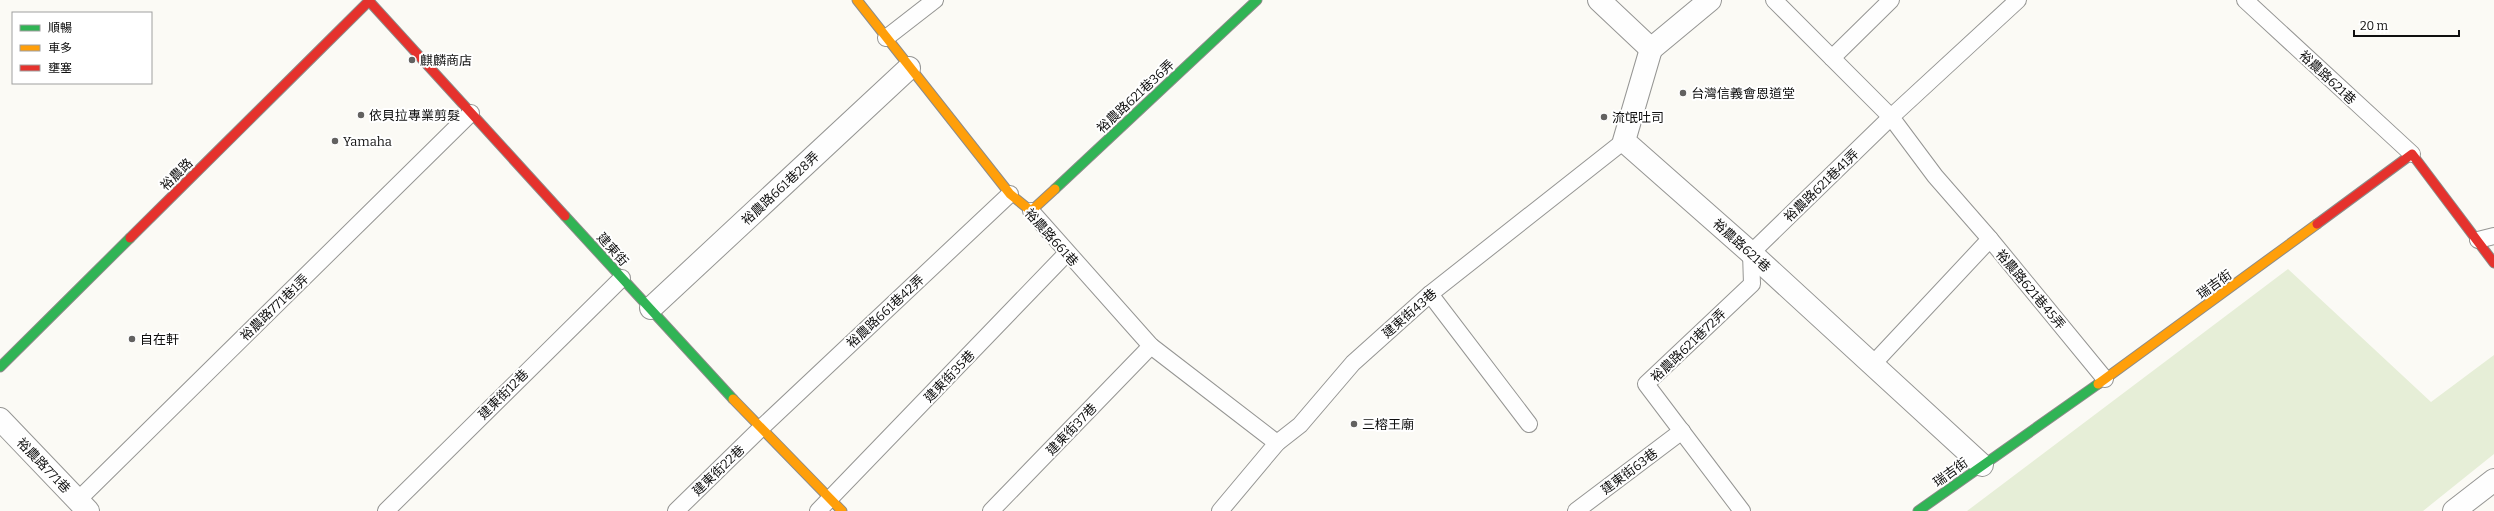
<svg xmlns="http://www.w3.org/2000/svg" width="2494" height="511" viewBox="0 0 2494 511" font-family="Bitter,'Noto Sans TC',serif">
	<rect width="100%" height="100%" fill="#fbfaf5"/>
	<polygon fill="#e6eed7" points="2288,269 2431,402 2494,355 2494,454 2423,511 1967,511"/>
	<g fill="none" stroke-linecap="round" stroke-linejoin="round">
		<defs>
			<g id="lane">
				<polyline points="2245,0 2412,154"/>
				<polyline points="886,38 935,0"/>
				<polyline points="1832,58 1891,0"/>
				<polyline points="1031,211 1151,346 1277,443"/>
				<polyline points="1990,239 1935,176 1891,117 2018,0"/>
				<polyline points="2478,240 2494,236"/>
				<polyline points="1430,294 1529,424"/>
				<polyline points="1872,365 1990,239 2105,379"/>
				<polyline points="78,500 471,113"/>
				<polyline points="386,511 622,278"/>
				<polyline points="676,511 760,429 1010,194"/>
				<polyline points="818,511 1067,253"/>
				<polyline points="991,511 1151,346"/>
				<polyline points="1220,511 1277,443 1300,425 1353,363 1430,294 1624,141"/>
				<polyline points="1576,511 1682,431"/>
				<polyline points="1742,511 1646,384 1752,284 1751,253 1891,117 1774,0"/>
			</g>
			<g id="street">
				<polyline points="1599,0 1651,49"/>
				<polyline points="1651,49 1624,141 1751,253 1982,465"/>
				<polyline points="1651,49 1710,0"/>
				<polyline points="651,308 909,68"/>
				<polyline points="0,419 88,511"/>
				<polyline points="2454,511 2494,480"/>
			</g>
			<g id="fast">
				<polyline points="1055,189 1257,0"/>
				<polyline points="565,216 733,399"/>
				<polyline points="0,367 130,238"/>
				<polyline points="1918,511 2098,384"/>
			</g>
			<g id="slow">
				<polyline points="857,0 1010,194 1031,211 1055,189"/>
				<polyline points="2098,384 2317,224"/>
				<polyline points="733,399 842,511"/>
			</g>
			<g id="jam">
				<polyline points="369,1 565,216"/>
				<polyline points="2317,224 2412,154 2494,263"/>
				<polyline points="130,238 370,0"/>
			</g>
		</defs>
		<use href="#lane" stroke="#959593" stroke-width="18"/>
		<use href="#street" stroke="#959593" stroke-width="24"/>
		<use href="#fast" stroke="#8c8b89" stroke-width="11"/>
		<use href="#slow" stroke="#8c8b89" stroke-width="11"/>
		<use href="#jam" stroke="#8c8b89" stroke-width="11"/>
		<use href="#lane" stroke="#fefefe" stroke-width="16"/>
		<use href="#street" stroke="#fefefe" stroke-width="22"/>
		<use href="#fast" stroke="#30b455" stroke-width="9"/>
		<use href="#slow" stroke="#ff9f0a" stroke-width="9"/>
		<use href="#jam" stroke="#e5322d" stroke-width="9"/>
	</g>
	<g fill="#626160" stroke="#fff" stroke-width="1.5">
		<circle cx="412" cy="60" r="4"/>
		<circle cx="1683" cy="93" r="4"/>
		<circle cx="361" cy="115" r="4"/>
		<circle cx="1604" cy="117" r="4"/>
		<circle cx="335" cy="141" r="4"/>
		<circle cx="132" cy="339" r="4"/>
		<circle cx="1354" cy="424" r="4"/>
	</g>
	<g text-anchor="middle" stroke-width="4" stroke-linejoin="round" paint-order="stroke">
		<g font-size="13" fill="#0f0f0f" stroke="#fff" text-anchor="start">
			<text x="420" y="65">麒麟商店</text>
			<text x="1691" y="98">台灣信義會恩道堂</text>
			<text x="369" y="120">依貝拉專業剪髮</text>
			<text x="1612" y="122">流氓吐司</text>
			<text x="343" y="146">Yamaha</text>
			<text x="140" y="344">自在軒</text>
			<text x="1362" y="429">三榕王廟</text>
		</g>
		<g font-size="13" fill="#0f0f0f" stroke="#fff">
			<text transform="translate(2328 77) rotate(43)" y="5">裕農路621巷</text>
			<text transform="translate(1135 96) rotate(-43)" y="5">裕農路621巷36弄</text>
			<text transform="translate(176 174) rotate(-45)" y="5">裕農路</text>
			<text transform="translate(1821 185) rotate(-44)" y="5">裕農路621巷41弄</text>
			<text transform="translate(780 188) rotate(-43)" y="5">裕農路661巷28弄</text>
			<text transform="translate(1052 237) rotate(48)" y="5">裕農路661巷</text>
			<text transform="translate(1742 245) rotate(42)" y="5">裕農路621巷</text>
			<text transform="translate(613 249) rotate(48)" y="5">建東街</text>
			<text transform="translate(2214 284) rotate(-36)" y="5">瑞吉街</text>
			<text transform="translate(2031 289) rotate(50)" y="5">裕農路621巷45弄</text>
			<text transform="translate(274 307) rotate(-44)" y="5">裕農路771巷1弄</text>
			<text transform="translate(885 311) rotate(-43)" y="5">裕農路661巷42弄</text>
			<text transform="translate(1409 313) rotate(-41)" y="5">建東街43巷</text>
			<text transform="translate(1688 345) rotate(-44)" y="5">裕農路621巷72弄</text>
			<text transform="translate(949 376) rotate(-46)" y="5">建東街35巷</text>
			<text transform="translate(503 394) rotate(-45)" y="5">建東街12巷</text>
			<text transform="translate(1071 429) rotate(-46)" y="5">建東街37巷</text>
			<text transform="translate(44 465) rotate(46)" y="5">裕農路771巷</text>
			<text transform="translate(718 470) rotate(-44)" y="5">建東街22巷</text>
			<text transform="translate(1629 471) rotate(-37)" y="5">建東街63巷</text>
			<text transform="translate(1950 472) rotate(-36)" y="5">瑞吉街</text>
		</g>
	</g>
	<rect x="12" y="12" width="140" height="72" fill="#ffffff" stroke="#9f9f9f"/>
	<rect x="20" y="25" width="20" height="6" fill="#30b455" stroke="#9f9f9f"/>
	<text x="48" y="32" font-size="12" fill="#0f0f0f">順暢</text>
	<rect x="20" y="45" width="20" height="6" fill="#ff9f0a" stroke="#9f9f9f"/>
	<text x="48" y="52" font-size="12" fill="#0f0f0f">車多</text>
	<rect x="20" y="65" width="20" height="6" fill="#e5322d" stroke="#9f9f9f"/>
	<text x="48" y="72" font-size="12" fill="#0f0f0f">壅塞</text>
	<path d="M2354 30v6h105v-6" fill="none" stroke="#0f0f0f" stroke-width="2"/>
	<text x="2360" y="30" font-size="12" fill="#0f0f0f" stroke="#ffffff" stroke-width="3" paint-order="stroke">20 m</text>
</svg>
